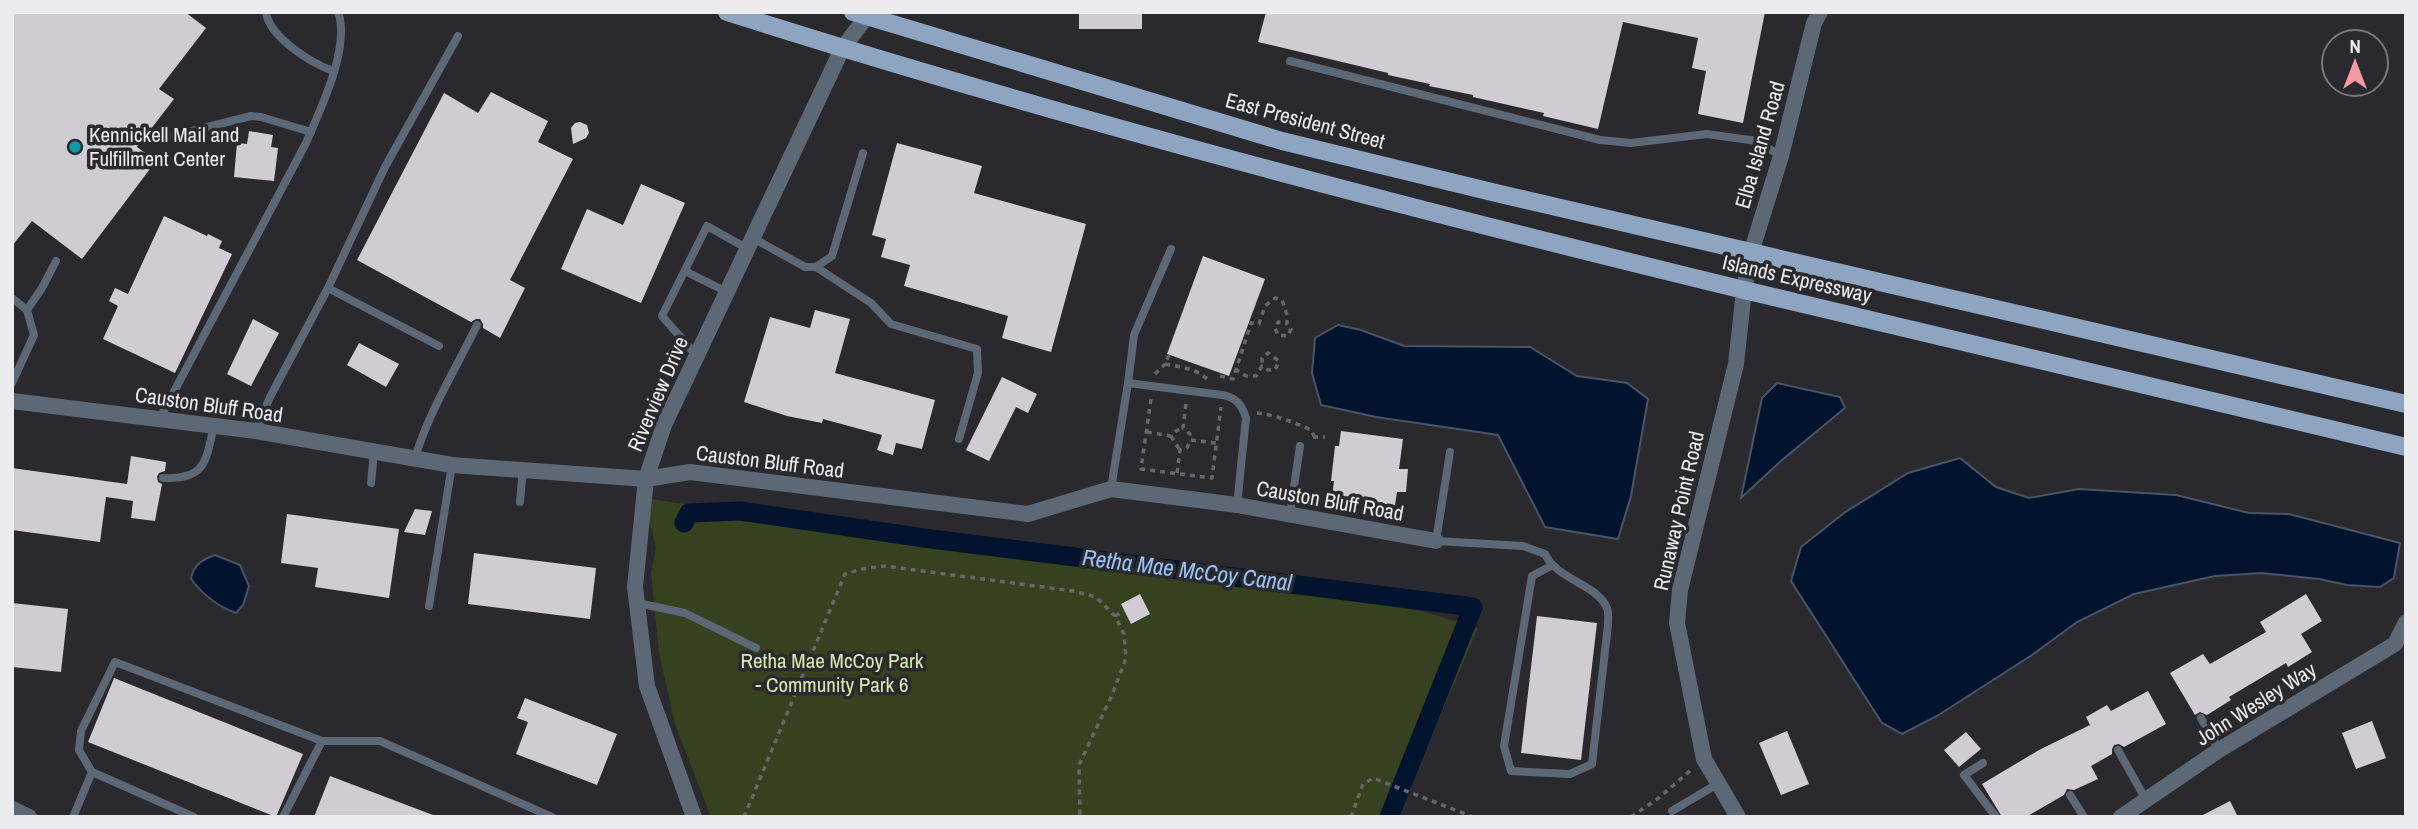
<svg xmlns="http://www.w3.org/2000/svg" width="2418" height="829" viewBox="0 0 2418 829" font-family="'Archivo Narrow',sans-serif">
	<rect width="100%" height="100%" fill="#2a292d"/>
	<polygon fill="#35411f" points="644,498 1422,611 1478,628 1397,817 711,817 675,724 659,653 651,573 656,548"/>
	<g fill="#02132d" stroke="#485467" stroke-width="2">
		<polygon points="1338,325 1361,330 1404,346 1530,347 1577,376 1627,383 1648,399 1631,496 1618,539 1545,527 1498,435 1376,417 1321,405 1312,373 1315,338"/>
		<polygon points="1777,383 1840,397 1845,408 1782,460 1741,498 1762,398"/>
		<polygon points="1960,458 1996,487 2029,498 2079,489 2176,495 2249,513 2289,514 2400,543 2394,578 2380,587 2347,585 2319,579 2261,573 2215,576 2134,594 2077,622 2032,655 1937,716 1902,734 1882,723 1791,581 1801,547 1844,513 1908,473"/>
		<path d="M215 555 240 565 249 586 243 605 236 613C217 606 203 595 191 579 193 565 203 559 215 555Z"/>
	</g>
	<g fill="none" stroke-linecap="round" stroke-linejoin="round">
		<polyline stroke="#02132d" stroke-width="19" points="684,523 689,513 740,511 931,539 1473,607 1389,817"/>
	</g>
	<g fill="#cfcdd3">
		<polygon points="12,12 185,12 206,28 159,89 174,99 137,147 156,161 82,259 32,221 12,246"/>
		<rect x="1079" y="12" width="63" height="17"/>
		<polygon points="1266,12 1765,12 1743,123 1698,114 1706,71 1692,68 1698,38 1623,22 1598,129 1543,116 1544,113 1473,97 1473,95 1429,86 1430,84 1388,75 1388,73 1258,42"/>
		<polygon points="491,92 548,121 538,142 573,159 510,280 525,288 500,338 483,328 483,324 480,319 476,319 471,322 357,260 444,93 478,113"/>
		<polygon points="580,122 587,125 589,133 586,138 573,144 571,128 575,123"/>
		<polygon points="249,131 273,135 271,147 278,148 274,181 234,177 237,143 247,144"/>
		<polygon points="897,143 982,166 974,193 1086,224 1051,352 1002,338 1008,316 904,286 910,265 881,257 886,239 872,235"/>
		<polygon points="641,184 685,203 641,303 561,269 587,209 623,225"/>
		<polygon points="164,216 207,236 208,234 222,241 219,248 232,254 175,373 103,339 118,306 109,301 115,288 128,294"/>
		<polygon points="1203,256 1265,279 1229,376 1167,354"/>
		<polygon points="815,310 850,319 835,373 935,400 922,449 896,443 893,455 877,450 882,435 823,419 822,423 787,416 744,402 770,317 810,328"/>
		<polygon points="253,319 279,333 251,386 227,374"/>
		<polygon points="359,343 399,364 386,387 347,365"/>
		<polygon points="1002,377 1037,394 1028,413 1016,407 989,461 966,450"/>
		<polygon points="1341,431 1403,439 1399,469 1408,469 1406,492 1397,492 1395,505 1332,498 1334,481 1331,481 1335,446 1339,446"/>
		<polygon points="131,456 166,462 165,471 159,473 157,477 158,482 162,484 155,521 131,518 133,501 106,497 100,542 12,530 12,468 127,484"/>
		<polygon points="415,509 432,511 425,535 404,532"/>
		<polygon points="287,514 399,529 389,598 315,587 318,568 281,563"/>
		<polygon points="474,553 596,568 590,619 468,604"/>
		<polygon points="1140,594 1150,614 1131,624 1121,604"/>
		<polygon points="2306,594 2322,621 2301,634 2312,652 2288,667 2286,663 2229,697 2231,700 2207,715 2200,712 2195,715 2170,673 2203,654 2210,664 2266,632 2260,622"/>
		<polygon points="12,603 68,609 61,672 12,667"/>
		<polygon points="1537,616 1597,623 1581,760 1521,753"/>
		<polygon points="114,678 303,754 276,817 88,742"/>
		<polygon points="2148,691 2166,724 2124,747 2119,744 2114,745 2112,749 2112,754 2091,766 2098,779 2074,790 2067,789 2064,795 2026,817 2002,817 1982,784 2039,750 2090,725 2086,717 2107,705 2111,711"/>
		<polygon points="525,698 617,734 597,785 516,754 528,722 517,718"/>
		<polygon points="2372,721 2386,758 2356,769 2342,733"/>
		<polygon points="1787,731 1809,784 1781,795 1759,743"/>
		<polygon points="1966,732 1981,749 1959,767 1944,750"/>
		<polygon points="330,776 433,815 433,817 314,817"/>
		<polygon points="2230,801 2238,817 2199,817"/>
	</g>
	<g fill="none" stroke-linecap="round" stroke-linejoin="round">
		<g stroke="#67666a" stroke-width="3.5" stroke-dasharray="5 5" stroke-linecap="butt">
			<path d="M1169 355 1165 364C1180 367 1196 368 1208 380"/>
			<polyline points="1235,369 1246,376 1256,376 1262,366 1268,370 1275,370 1279,361 1268,353 1262,358 1262,366"/>
			<polyline points="1155,374 1165,364"/>
			<polyline points="1220,376 1233,379 1251,323 1259,324 1265,306 1275,298 1282,300 1287,315 1287,324 1291,329 1288,336 1278,335 1275,328 1278,322 1287,324"/>
			<polyline points="1151,399 1141,469 1212,478 1221,407"/>
			<polyline points="1186,404 1183,428 1190,434 1190,440"/>
			<path d="M1257 413C1275 415 1294 422 1311 430L1314 436"/>
			<polyline points="1147,432 1171,436 1176,431 1183,428"/>
			<polyline points="1171,436 1179,449"/>
			<polyline points="1313,437 1325,437"/>
			<polyline points="1177,473 1180,450 1187,448 1190,440 1216,443"/>
			<polyline points="1115,616 1124,611"/>
			<polyline points="744,817 845,574 862,569 885,566 1073,591 1096,597 1115,616 1124,634 1126,658 1112,695 1079,765 1080,817"/>
			<polyline points="1351,817 1363,784 1373,778 1473,817"/>
			<polyline points="1631,817 1660,797 1692,769"/>
		</g>
		<g stroke="#5c6875" stroke-width="8">
			<path d="M266 12C269 37 311 63 333 71"/>
			<polyline points="1290,61 1600,140 1631,143 1707,134 1757,141 1781,156"/>
			<polyline points="160,139 251,116 261,117 311,132"/>
			<polyline points="753,238 805,267 816,267 832,256 863,153"/>
			<polyline points="816,267 871,303 891,324 977,349 978,373 959,439"/>
			<polyline points="685,271 727,292"/>
			<polyline points="328,288 439,346"/>
			<polyline points="12,298 27,310 34,335 12,383"/>
			<polyline points="27,310 42,288 56,261"/>
			<polyline points="697,356 662,316 707,226 748,249"/>
			<polyline points="1128,383 1134,335 1171,249"/>
			<path d="M160 418 306 143C320 110 351 47 338 12"/>
			<polyline points="256,431 270,397 328,288 385,167 458,36"/>
			<path d="M1450 452 1436 541 1523 546 1545 554C1557 580 1597 584 1607 608 1609 613 1608 620 1608 625L1592 764 1570 774 1511 771 1504 746 1532 576 1551 566"/>
			<path d="M415 458C429 411 456 369 477 325"/>
			<path d="M163 478C206 480 206 461 214 425"/>
			<polyline points="371,483 374,452"/>
			<path d="M1111 489 1128 383 1222 395C1236 397 1242 405 1246 418L1237 505"/>
			<polyline points="520,502 523,468"/>
			<polyline points="1290,514 1300,446"/>
			<polyline points="637,603 685,613 756,648"/>
			<polyline points="429,606 452,465"/>
			<polyline points="2201,718 2219,750"/>
			<polyline points="322,741 380,741 552,817"/>
			<polyline points="2118,750 2146,800"/>
			<polyline points="1983,763 1964,775 1996,817"/>
			<polyline points="92,772 194,817"/>
			<polyline points="2070,795 2084,817"/>
			<polyline points="1672,811 1719,783"/>
			<polyline points="73,817 92,772 79,750 81,731 115,662 322,741 283,817"/>
		</g>
		<g stroke="#5c6875" stroke-width="16">
			<polyline points="12,401 256,431 452,465 646,479 690,472 1028,514 1111,489 1237,505 1436,541"/>
			<polyline points="12,809 29,817"/>
			<polyline points="694,817 647,686 635,587 646,479 664,425 842,49 867,16"/>
			<polyline points="1738,817 1704,759 1677,623 1680,590 1736,364 1744,290 1751,253 1781,156 1814,23 1820,12"/>
			<polyline points="2121,817 2219,750 2395,644 2406,622"/>
		</g>
		<g stroke="#8da5c1" stroke-width="18">
			<path d="M727 12C1062 118 1402 207 1744 290 1965 343 2186 393 2406 447"/>
			<polyline points="853,12 1282,141 1496,193 2406,404"/>
		</g>
	</g>
	<circle fill="#0f9aa8" stroke="#2a292d" stroke-width="2.5" cx="75" cy="147" r="7"/>
	<g text-anchor="middle" stroke-width="7" stroke-linejoin="round" paint-order="stroke">
		<g font-size="21" fill="#ecebee" stroke="#2a292d">
			<text transform="translate(1305 121) rotate(15)" y="7">East President Street</text>
			<text transform="translate(1760 145) rotate(-74)" y="7">Elba Island Road</text>
			<text transform="translate(1797 279) rotate(13)" y="7">Islands Expressway</text>
			<text transform="translate(658 394) rotate(-67)" y="7">Riverview Drive</text>
			<text transform="translate(209 405) rotate(8)" y="7">Causton Bluff Road</text>
			<text transform="translate(770 462) rotate(7)" y="7">Causton Bluff Road</text>
			<text transform="translate(1330 501) rotate(10)" y="7">Causton Bluff Road</text>
			<text transform="translate(1679 511) rotate(-77)" y="7">Runaway Point Road</text>
			<text transform="translate(2256 704) rotate(-32)" y="7">John Wesley Way</text>
		</g>
		<g font-size="21" fill="#ecebee" stroke="#2a292d" text-anchor="start">
			<text x="89" y="142">Kennickell Mail and<tspan x="89" dy="24">Fulfillment Center</tspan></text>
		</g>
		<g font-size="21" fill="#d2ebab" stroke="#2a292d">
			<text x="832" y="668">Retha Mae McCoy Park<tspan x="832" dy="24">- Community Park 6</tspan></text>
		</g>
		<g font-size="23" font-style="italic" fill="#9ac2f8" stroke="#2a292d">
			<text transform="translate(1187 570) rotate(7)" y="8">Retha Mae McCoy Canal</text>
		</g>
	</g>
	<rect width="2418" height="829" fill="none" stroke="#ecebee" stroke-width="28"/>
	<g transform="translate(2355 63)"><circle r="33" fill="#2a292d" stroke="#78777a" stroke-width="2"/>
	<path d="M0-5L12 26L0 18L-12 26Z" fill="#f49aa3"/>
	<text y="-10" font-size="19" font-weight="bold" text-anchor="middle" fill="#ecebee">N</text>
	</g>
</svg>
